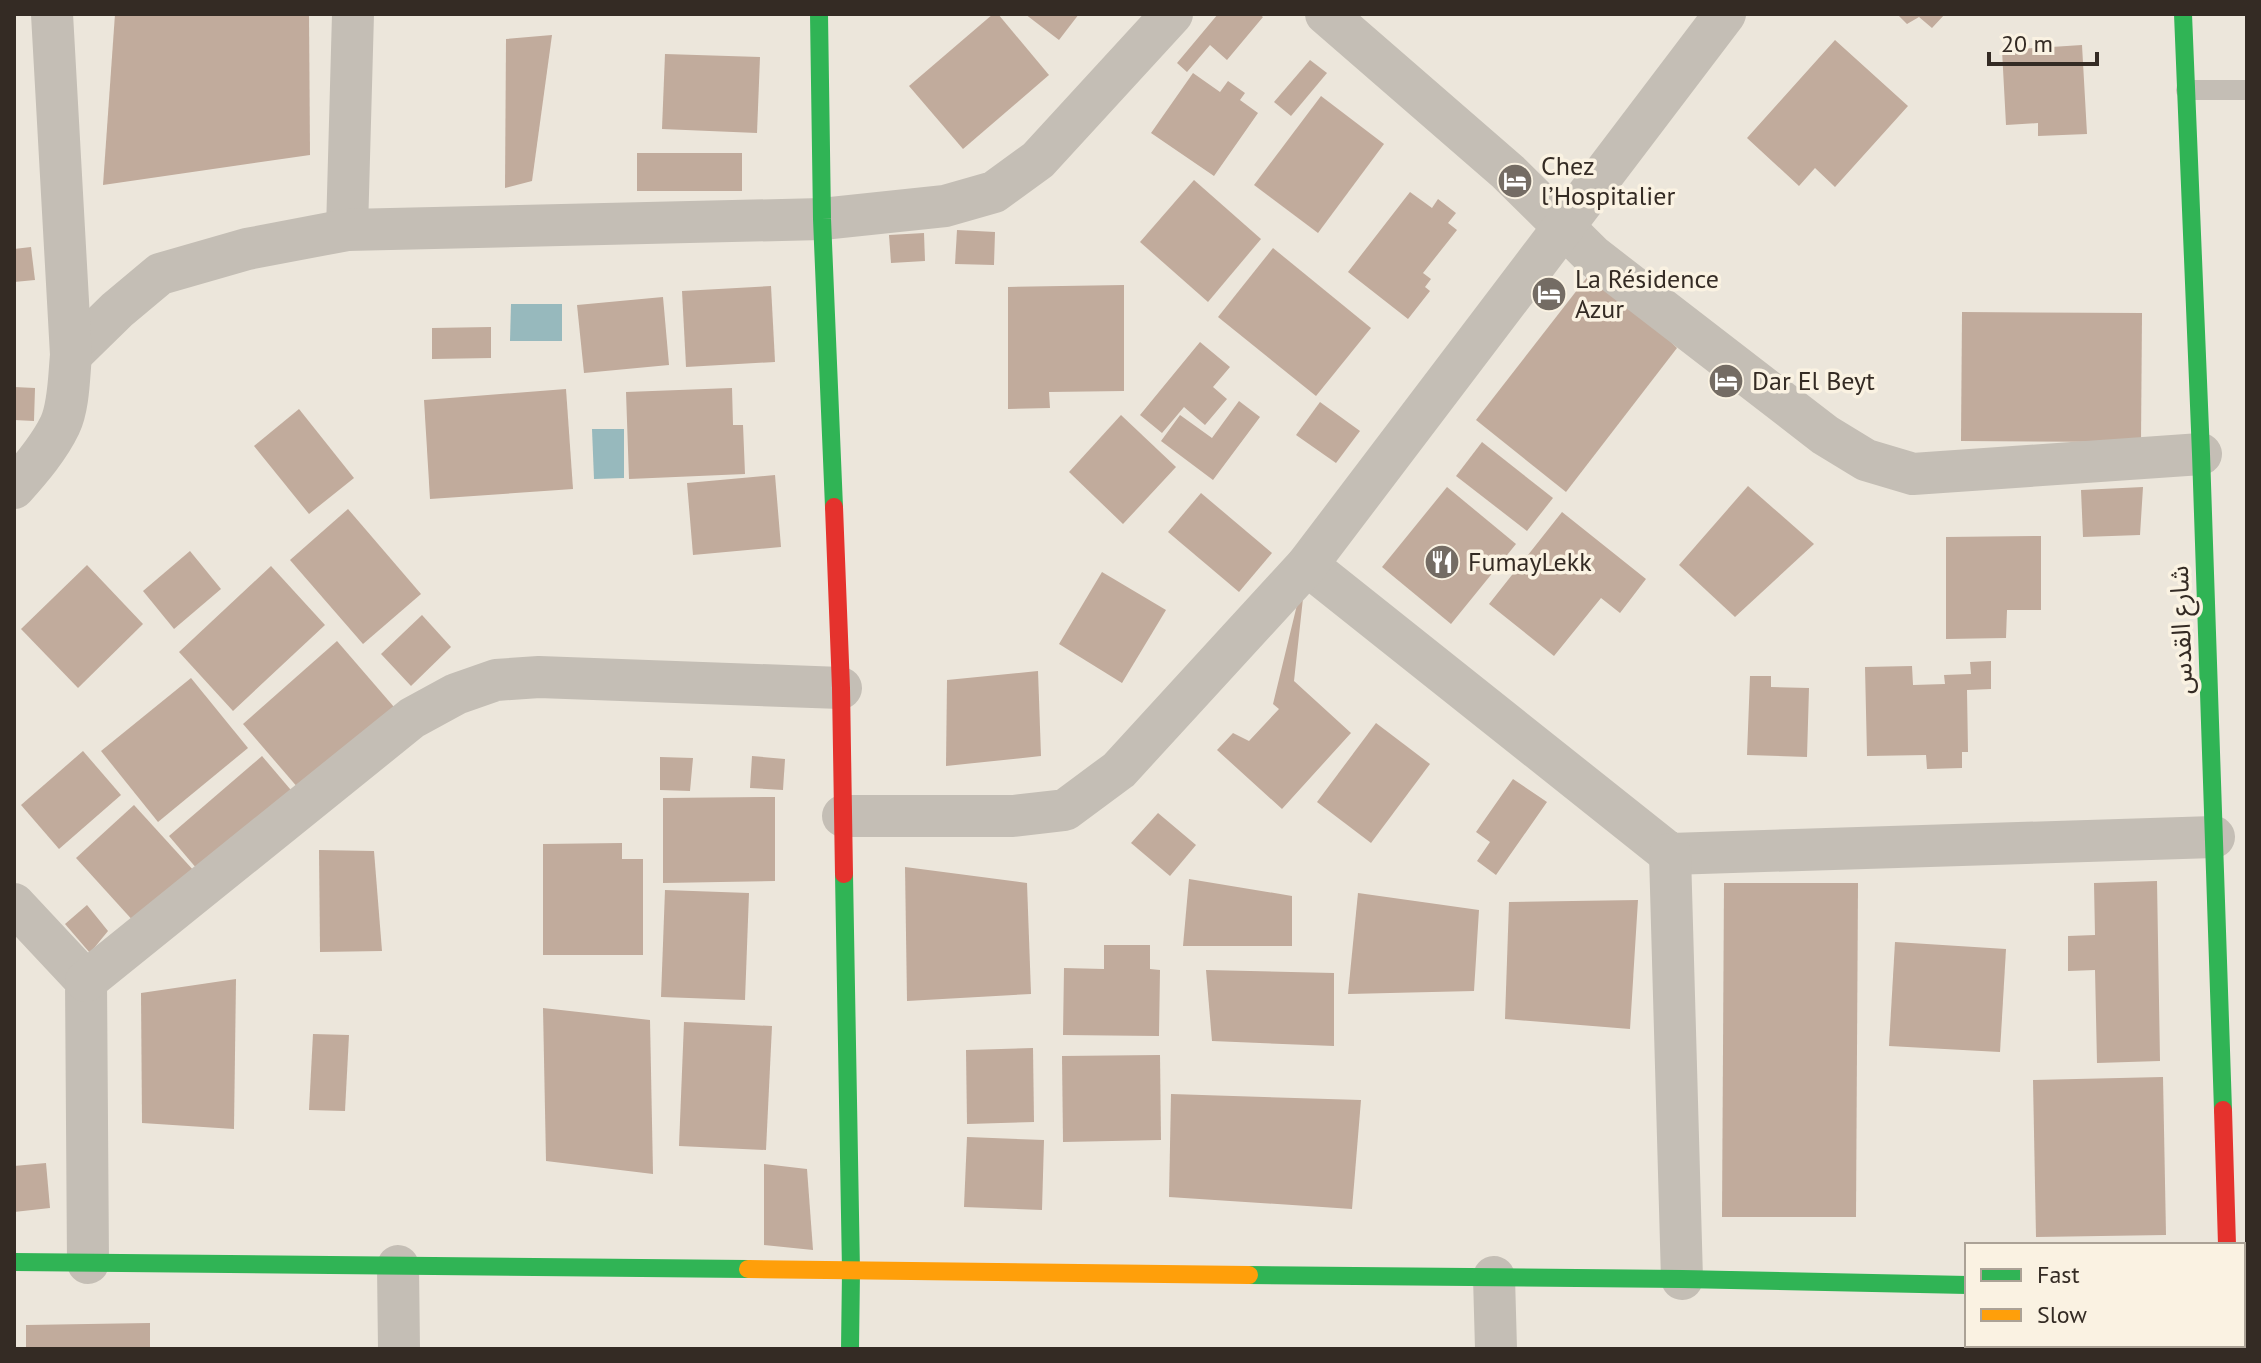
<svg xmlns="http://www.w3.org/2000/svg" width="2261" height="1363" viewBox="0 0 2261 1363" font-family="'PT Sans','Noto Sans Arabic',sans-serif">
	<rect width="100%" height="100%" fill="#ece6db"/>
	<g fill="#97b9bd">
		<polygon points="511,304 562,304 562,341 510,341"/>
		<polygon points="592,429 624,429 624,478 594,479"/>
	</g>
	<g fill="#c1ab9c">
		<polygon points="115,14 309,14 310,155 103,185"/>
		<polygon points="993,14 998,14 1049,75 963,149 909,86"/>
		<polygon points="1025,14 1079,14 1059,40"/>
		<polygon points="1218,14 1259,14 1263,17 1227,60 1210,45 1187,72 1177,63"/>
		<polygon points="1897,14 1945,14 1932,28 1919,17 1907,24"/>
		<polygon points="552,35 532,181 505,188 506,39"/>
		<polygon points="1835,40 1908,106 1835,187 1815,168 1799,186 1747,138"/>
		<polygon points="2082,45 2087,134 2038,136 2038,123 2006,125 2002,50"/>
		<polygon points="665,54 760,57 757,133 662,129"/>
		<polygon points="1310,60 1327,73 1291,116 1274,102"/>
		<polygon points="1193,73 1220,92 1228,81 1245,93 1240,100 1258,113 1214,176 1151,133"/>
		<polygon points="1321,96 1384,144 1318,233 1254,185"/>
		<rect x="637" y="153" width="105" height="38"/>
		<polygon points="1194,180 1261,239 1208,302 1140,242"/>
		<polygon points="1410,192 1432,208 1438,199 1456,213 1448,223 1457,230 1423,273 1431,279 1425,287 1430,291 1408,319 1348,272"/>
		<polygon points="957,230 995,232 994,265 955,264"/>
		<polygon points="924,233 925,261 891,263 889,235"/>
		<polygon points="31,247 35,280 14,282 14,249"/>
		<polygon points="1273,248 1371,328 1316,396 1218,317"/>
		<polygon points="1595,267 1677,348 1566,492 1476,420"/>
		<polygon points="1124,285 1124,391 1049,392 1050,408 1008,409 1008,287"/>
		<polygon points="771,286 775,362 686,367 682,291"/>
		<polygon points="663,297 669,365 584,373 577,305"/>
		<polygon points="1962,312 2142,313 2141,442 1961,441"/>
		<polygon points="491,327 491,358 432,359 432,328"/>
		<polygon points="1200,342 1230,367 1213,387 1227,399 1205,425 1184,407 1162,433 1140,415"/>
		<polygon points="14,387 35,388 34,421 14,420"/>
		<polygon points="732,388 733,425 743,425 745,474 629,479 626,392"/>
		<polygon points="566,389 573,489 430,499 424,400"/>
		<polygon points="1239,401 1260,417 1213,480 1161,441 1180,415 1212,438"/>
		<polygon points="1320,402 1360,431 1336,463 1296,435"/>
		<polygon points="299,409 354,478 309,514 254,446"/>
		<polygon points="1121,415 1176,467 1123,524 1069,472"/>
		<polygon points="1482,442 1553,498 1527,531 1456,476"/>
		<polygon points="775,475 781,547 693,555 687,483"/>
		<polygon points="1748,486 1814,544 1735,617 1679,565"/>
		<polygon points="1447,487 1516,544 1451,624 1382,567"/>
		<polygon points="2143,487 2140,535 2083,537 2081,490"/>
		<polygon points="1201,493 1272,553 1239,592 1168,532"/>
		<polygon points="348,509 421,594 363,644 290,560"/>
		<polygon points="1562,512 1646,579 1620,613 1601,598 1554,656 1489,604"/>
		<polygon points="2041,536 2041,610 2007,610 2006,638 1946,639 1946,537"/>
		<polygon points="190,551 221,589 174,629 143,591"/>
		<polygon points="87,565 143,624 78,688 21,629"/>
		<polygon points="271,566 325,625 233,711 179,652"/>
		<polygon points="1102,572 1166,610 1122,683 1059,644"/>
		<polygon points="1303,580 1305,580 1294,681 1351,733 1282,809 1217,750 1233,733 1249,741 1279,709 1273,704"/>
		<polygon points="422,615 451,647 411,686 381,654"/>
		<polygon points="337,641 394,707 299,789 243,724"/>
		<polygon points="1991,661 1991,689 1967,690 1968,752 1962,752 1962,768 1927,769 1926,755 1867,756 1865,667 1912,666 1913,685 1945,684 1944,675 1971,674 1970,662"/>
		<polygon points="1038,671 1041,756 946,766 947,680"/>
		<polygon points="1750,676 1771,676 1771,687 1809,688 1807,757 1747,755"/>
		<polygon points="191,678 248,748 158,822 101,751"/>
		<polygon points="1376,723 1430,764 1371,843 1317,802"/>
		<polygon points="83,751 121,795 59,849 21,805"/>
		<polygon points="262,756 296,796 203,876 169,836"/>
		<polygon points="752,756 785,759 783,790 750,788"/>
		<polygon points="660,757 693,758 690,791 660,790"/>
		<polygon points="1513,779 1547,802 1496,875 1477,861 1490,842 1476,832"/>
		<polygon points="775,797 775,881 663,883 663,798"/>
		<polygon points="134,805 195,872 136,924 76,858"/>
		<polygon points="1158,813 1196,845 1170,876 1131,843"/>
		<polygon points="622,843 622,859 643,859 643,955 543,955 543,844"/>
		<polygon points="319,850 374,851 382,951 320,952"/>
		<polygon points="905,867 1027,883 1031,994 907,1001"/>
		<polygon points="1189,879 1292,896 1292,946 1183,946"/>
		<polygon points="2157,881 2160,1061 2097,1063 2095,970 2068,971 2068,936 2095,935 2094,883"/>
		<polygon points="1724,883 1858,883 1856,1217 1722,1217"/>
		<polygon points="665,890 749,893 745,1000 661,997"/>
		<polygon points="1358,893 1479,910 1474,991 1348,994"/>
		<polygon points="1638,900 1630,1029 1505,1019 1509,902"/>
		<polygon points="87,905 108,931 90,953 65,924"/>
		<polygon points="1895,942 2006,949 2000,1052 1889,1046"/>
		<polygon points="1104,945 1150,945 1150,969 1160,970 1159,1036 1063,1035 1064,968 1104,969"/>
		<polygon points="1206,970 1334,973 1334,1046 1212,1041"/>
		<polygon points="236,979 234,1129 142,1123 141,993"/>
		<polygon points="543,1008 650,1020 653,1174 546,1161"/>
		<polygon points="684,1022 772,1026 766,1150 679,1146"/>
		<polygon points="313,1034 349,1035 345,1111 309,1110"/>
		<polygon points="1033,1048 1034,1122 967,1124 966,1050"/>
		<polygon points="1160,1055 1161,1140 1063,1142 1062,1056"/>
		<polygon points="2163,1077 2166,1235 2036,1237 2033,1080"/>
		<polygon points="1171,1094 1361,1100 1352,1209 1169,1197"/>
		<polygon points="967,1137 1044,1140 1042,1210 964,1207"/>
		<polygon points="46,1163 50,1208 14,1212 14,1166"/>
		<polygon points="764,1164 807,1169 813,1250 764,1245"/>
		<polygon points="150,1323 150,1349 26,1349 26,1325"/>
	</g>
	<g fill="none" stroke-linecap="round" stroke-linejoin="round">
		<polyline stroke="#c4beb5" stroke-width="20" points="2186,90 2247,90"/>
		<g stroke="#c4beb5" stroke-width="42">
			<polyline points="1326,14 1508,172 1593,256 1825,435 1866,460 1913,474 2201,454"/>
			<polyline points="347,230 353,14"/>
			<polyline points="71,355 117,310 160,274 247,249 347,230 822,219 945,206 994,192 1038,160 1172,14"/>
			<path d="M14 488C31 469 49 448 60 425 69 406 69 375 71 355L52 14"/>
			<polyline points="1307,565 1670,854 2214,837"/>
			<polyline points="843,816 1013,816 1065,810 1119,770 1307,565 1725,14"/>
			<polyline points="1670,854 1682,1279"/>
			<polyline points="14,904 86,981 88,1263"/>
			<polyline points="86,981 412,718 456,694 496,680 539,677 841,688"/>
			<polyline points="398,1266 399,1349"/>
			<polyline points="1494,1277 1496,1349"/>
			<polyline points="2243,1290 2247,1290"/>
		</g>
		<g stroke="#30b455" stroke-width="18">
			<polyline points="819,14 822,219 834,507"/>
			<polyline points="2183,14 2201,454 2223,1110"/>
			<polyline points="844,874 851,1271 850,1349"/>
			<polyline points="14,1262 748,1269"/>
			<polyline points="1249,1275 1682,1279 1967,1285"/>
			<polyline points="2230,1345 2230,1349"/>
		</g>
		<polyline stroke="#ff9f0a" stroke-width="18" points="748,1269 1249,1275"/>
		<g stroke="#e5322d" stroke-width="18">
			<polyline points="834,507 841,688 844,874"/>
			<polyline points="2223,1110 2227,1245"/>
		</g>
	</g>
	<defs>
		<symbol id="hotel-disc" viewBox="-11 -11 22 22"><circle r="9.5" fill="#746c64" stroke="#faf2e2"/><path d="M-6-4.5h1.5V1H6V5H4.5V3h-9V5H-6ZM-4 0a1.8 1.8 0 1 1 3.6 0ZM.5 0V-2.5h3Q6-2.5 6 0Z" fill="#fff"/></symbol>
		<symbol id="restaurant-disc" viewBox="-11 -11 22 22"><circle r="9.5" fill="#746c64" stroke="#faf2e2"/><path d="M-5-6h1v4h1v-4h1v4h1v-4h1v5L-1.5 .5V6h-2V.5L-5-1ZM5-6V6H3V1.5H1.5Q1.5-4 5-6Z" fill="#fff"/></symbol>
	</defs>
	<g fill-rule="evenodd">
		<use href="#hotel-disc" x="1495" y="161" width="40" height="40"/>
		<use href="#hotel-disc" x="1529" y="274" width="40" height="40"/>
		<use href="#hotel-disc" x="1706" y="361" width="40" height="40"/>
		<use href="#restaurant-disc" x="1422" y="542" width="40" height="40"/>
	</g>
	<g text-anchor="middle" stroke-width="7" stroke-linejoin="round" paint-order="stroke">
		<g font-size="26" fill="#342b24" stroke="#faf2e2" text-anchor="start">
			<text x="1541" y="175">Chez<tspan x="1541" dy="30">l’Hospitalier</tspan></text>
			<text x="1575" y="288">La Résidence<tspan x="1575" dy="30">Azur</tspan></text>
			<text x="1752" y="390">Dar El Beyt</text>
			<text x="1468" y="571">FumayLekk</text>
		</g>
		<g font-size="26" fill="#342b24" stroke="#faf2e2">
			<text transform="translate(2181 630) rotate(-92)" y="9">شارع القدس</text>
		</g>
	</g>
	<rect width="2261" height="1363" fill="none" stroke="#342b24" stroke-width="32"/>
	<rect x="1965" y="1243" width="280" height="104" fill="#faf2e2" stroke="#aba296" stroke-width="2"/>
	<rect x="1981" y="1269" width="40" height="12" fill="#30b455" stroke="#aba296" stroke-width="2"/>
	<text x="2037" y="1283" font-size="24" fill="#342b24">Fast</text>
	<rect x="1981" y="1309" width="40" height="12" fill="#ff9f0a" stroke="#aba296" stroke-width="2"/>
	<text x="2037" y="1323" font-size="24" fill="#342b24">Slow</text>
	<path d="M1989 52v12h108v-12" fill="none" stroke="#342b24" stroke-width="4"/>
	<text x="2001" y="52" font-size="24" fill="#342b24" stroke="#faf2e2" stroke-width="6" paint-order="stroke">20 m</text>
</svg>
